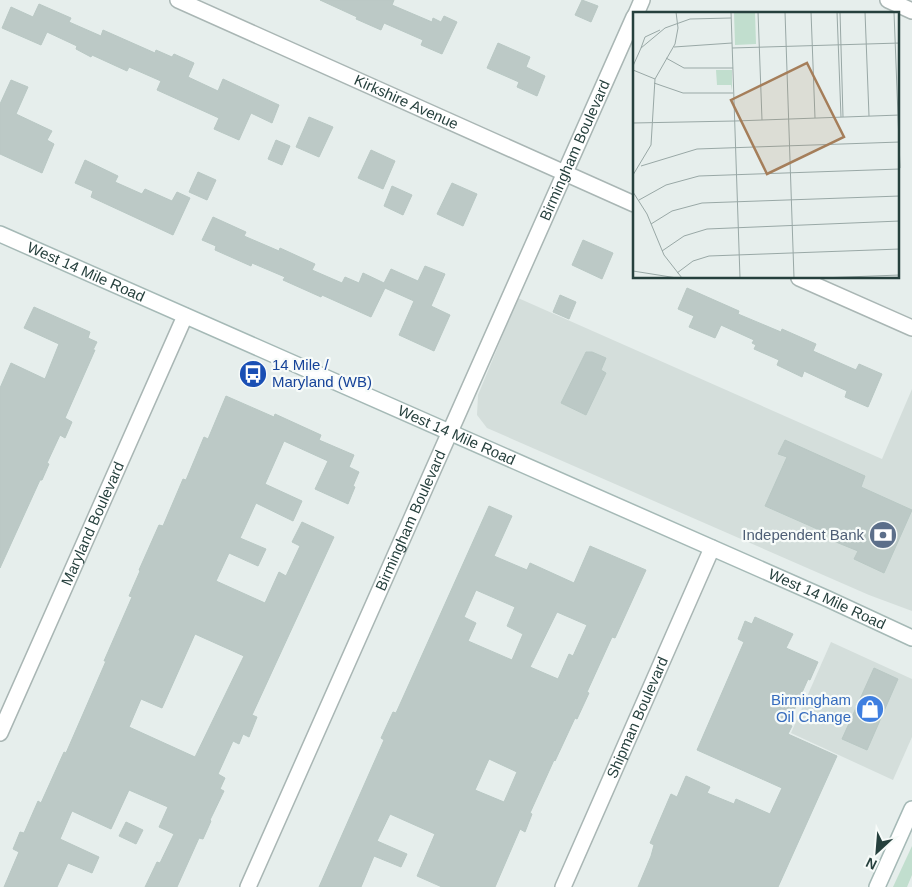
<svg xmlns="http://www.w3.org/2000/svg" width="912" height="887" viewBox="0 0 912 887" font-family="Helvetica,sans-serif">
	<rect width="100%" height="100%" fill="#e6eeec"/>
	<g fill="#d4dedb">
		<polygon points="518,298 882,459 912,389 912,611 869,595 487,428 477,415 478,395"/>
		<polygon points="831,642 912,679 912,737 893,780 791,733"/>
	</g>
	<polygon fill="#c1dece" points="912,846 912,875 907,887 893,887"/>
	<g fill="#bcc9c6" stroke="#b9c8c4" fill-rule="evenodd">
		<polygon points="320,0 394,0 392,5 432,22 433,18 441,22 444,16 457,22 442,54 421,45 423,40 384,23 381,30 356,19 357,17"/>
		<polygon points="582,0 598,6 591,22 575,15"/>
		<polygon points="39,4 71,18 69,22 101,36 103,30 155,53 156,50 172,57 174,54 194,63 188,77 218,91 223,79 279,105 272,123 251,113 239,140 214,129 219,118 157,90 161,81 129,67 127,71 92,55 91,57 76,49 77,46 47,32 41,45 2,28 11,7 33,17"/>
		<polygon points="498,43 530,57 526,67 545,76 537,96 517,87 519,82 487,68"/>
		<polygon points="11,80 28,87 16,114 52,131 47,140 54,144 42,173 0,154 0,104"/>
		<polygon points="309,117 333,127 319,157 296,147"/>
		<polygon points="276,140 290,146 282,165 268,159"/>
		<polygon points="371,150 395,161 383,189 358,178"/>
		<polygon points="85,160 118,176 115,182 142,194 145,189 172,201 177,192 190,198 173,235 91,197 93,191 75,183"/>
		<polygon points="198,172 216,180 207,200 189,192"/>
		<polygon points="452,183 477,194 463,226 437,214"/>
		<polygon points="392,186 412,195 403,215 384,206"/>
		<polygon points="213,217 246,232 244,236 279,251 280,248 315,264 312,270 342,283 345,277 359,283 363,273 384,283 391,269 418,281 425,266 445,274 431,306 450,315 434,351 399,335 414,301 385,288 371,317 322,295 321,297 283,280 285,277 252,263 251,266 215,250 216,246 202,240"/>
		<polygon points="583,240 613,253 602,279 572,265"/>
		<polygon points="687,288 739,311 738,314 781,332 782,329 816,344 813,351 856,370 859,364 882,374 868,407 845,397 847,391 804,371 802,377 777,365 779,360 754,349 756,345 752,343 754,340 721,325 715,338 689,327 694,316 678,309"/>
		<polygon points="560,295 576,302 569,319 553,312"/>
		<polygon points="34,307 90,332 88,338 97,342 93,350 95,350 65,418 72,422 65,438 60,435 47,463 49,464 42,480 40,480 0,568 0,388 11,363 45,379 59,344 24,328"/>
		<polygon points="586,352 592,352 606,358 601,370 606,373 586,415 561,403"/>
		<path d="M226 396 274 417 275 414 321 435 319 440 354 455 349 467 359 472 353 486 355 487 348 504 315 489 328 461 284 441 265 484 302 501 293 521 256 503 240 538 266 549 258 566 229 553 216 581 265 603 279 572 286 576 300 546 292 542 302 522 334 537 252 715 257 717 249 737 243 734 239 744 233 741 218 774 225 778 220 789 224 791 210 820 211 821 203 839 199 838 177 887H145L157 862 160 863 174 834 159 827 168 807 129 790 111 829 72 811 60 839 99 857 92 873 68 863 57 887H4L19 852 13 849 20 832 24 833 38 801 41 803 64 752 66 753 83 714 106 661H104L132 597 129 596 140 571 139 570 159 525 163 526 183 479 186 480 204 437 208 439ZM195 634 244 656 195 757 129 727 141 699 162 708Z"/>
		<polygon points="785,440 865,476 861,487 912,510 884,573 854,559 858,551 831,540 833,536 765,506 787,457 778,454"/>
		<path d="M489 506 512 516 494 556 527 570 530 563 574 583 590 546 646 570 615 638 612 637 587 692 589 693 577 719 575 718 555 761 554 760 530 813 532 814 525 832 520 829 495 887H442L417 876 435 834 390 814 377 841 407 854 401 867 374 856 361 887H319L384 740 381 738 393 712 396 713ZM476 590 515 607 507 626 523 634 512 660 468 641 476 623 464 617ZM557 612 587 625 573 656 569 654 558 679 530 667ZM489 759 517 772 504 802 475 790Z"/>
		<polygon points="755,617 793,634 786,648 818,662 810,680 808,679 788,724 792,726 788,734 837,756 778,887 638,887 651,856 654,845 650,843 671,794 677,797 686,776 710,787 707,793 734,804 736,799 770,814 782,788 697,750 744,642 738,639 745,621 752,624"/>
		<polygon points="874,668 898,679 867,750 842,739"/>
		<polygon points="126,822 143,830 136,844 119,836"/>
	</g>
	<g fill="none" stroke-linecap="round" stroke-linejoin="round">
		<defs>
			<g id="minor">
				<path id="s1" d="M178 0 634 204"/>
				<polyline points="888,0 912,11"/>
				<polyline points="636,14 642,0"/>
				<polyline points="799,278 912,328"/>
				<path id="s2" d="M0 733 185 316"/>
				<path id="s3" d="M248 887 634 17"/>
				<path id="s4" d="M563 887 712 548"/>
			</g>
			<g id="secondary">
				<path id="s5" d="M0 234 828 599 912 638"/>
				<polyline points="877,887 912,809"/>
			</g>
		</defs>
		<use href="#minor" stroke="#a9b6b4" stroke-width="18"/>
		<use href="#secondary" stroke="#a5b9b6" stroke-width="18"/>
		<use href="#minor" stroke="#fff" stroke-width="15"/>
		<use href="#secondary" stroke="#fff" stroke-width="15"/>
	</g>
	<defs>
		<symbol id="bus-disc" viewBox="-11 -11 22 22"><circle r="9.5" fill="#1a4fb4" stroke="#f7fbf9"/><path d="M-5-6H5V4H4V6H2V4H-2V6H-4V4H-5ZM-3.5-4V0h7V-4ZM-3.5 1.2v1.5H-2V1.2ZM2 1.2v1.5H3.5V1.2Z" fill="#fff"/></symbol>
		<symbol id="bank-disc" viewBox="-11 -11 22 22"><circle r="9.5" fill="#5c6f8a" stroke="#f7fbf9"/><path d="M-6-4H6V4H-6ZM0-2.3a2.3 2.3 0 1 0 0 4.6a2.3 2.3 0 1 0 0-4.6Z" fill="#fff"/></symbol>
		<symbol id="shop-disc" viewBox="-11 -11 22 22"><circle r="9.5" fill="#3f7fe0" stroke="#f7fbf9"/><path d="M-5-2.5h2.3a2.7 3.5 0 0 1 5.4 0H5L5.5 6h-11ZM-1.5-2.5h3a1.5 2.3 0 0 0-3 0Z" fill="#fff"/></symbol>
	</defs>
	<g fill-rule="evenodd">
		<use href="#bus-disc" x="237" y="358" width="32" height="32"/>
		<use href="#bank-disc" x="867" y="519" width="32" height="32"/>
		<use href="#shop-disc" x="854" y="693" width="32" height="32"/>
	</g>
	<g text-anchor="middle" stroke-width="4.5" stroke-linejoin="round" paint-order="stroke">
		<g font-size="15" fill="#26403d" stroke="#f7fbf9">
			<text dy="5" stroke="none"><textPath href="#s1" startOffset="250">Kirkshire Avenue</textPath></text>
			<text dy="5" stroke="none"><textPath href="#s3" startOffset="806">Birmingham Boulevard</textPath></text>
			<text dy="5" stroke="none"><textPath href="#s5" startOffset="94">West 14 Mile Road</textPath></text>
			<text dy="5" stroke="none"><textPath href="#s5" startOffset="499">West 14 Mile Road</textPath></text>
			<text dy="5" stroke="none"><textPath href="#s3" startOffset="401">Birmingham Boulevard</textPath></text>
			<text dy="5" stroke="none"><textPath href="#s2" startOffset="229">Maryland Boulevard</textPath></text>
			<text dy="5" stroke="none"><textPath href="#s5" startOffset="904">West 14 Mile Road</textPath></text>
			<text dy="5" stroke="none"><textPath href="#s4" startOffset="185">Shipman Boulevard</textPath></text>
		</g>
		<g font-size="15" fill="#164399" stroke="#f7fbf9" text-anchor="start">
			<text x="272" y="370">14 Mile /<tspan x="272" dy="17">Maryland (WB)</tspan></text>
		</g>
		<g font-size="15" fill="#4e5e75" stroke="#f7fbf9" text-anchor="end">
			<text x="864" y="540">Independent Bank</text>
		</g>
		<g font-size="15" fill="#366cbe" stroke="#f7fbf9" text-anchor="end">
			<text x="851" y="705">Birmingham<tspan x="851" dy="17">Oil Change</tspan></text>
		</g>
	</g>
	<g transform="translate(633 12)">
		<rect width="266" height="266" fill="#e6eeec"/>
		<path d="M101 0H122L123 32 102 33ZM83 58H99V79L98 73H84Z" fill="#c1dece"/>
		<path fill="none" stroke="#99a8a6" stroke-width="1" d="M98 0 107 266M125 0 129 108M152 0 161 266M178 0 182 106M204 0 208 105M207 0 210 105M232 0 236 104M261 0 267 156M41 35 99 31M8 36 12 25 27 18M99 36 267 31M33 46 51 56H100M0 54 8 36 32 16 57 7 98 6M0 58 22 67M21 71 50 81H100M102 109 267 103M0 111 102 109M8 154 64 137 267 130M0 163 18 133 22 67 42 32 45 16 43 0M0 180 14 202 31 243 49 266M6 188 33 173 66 164 267 157M18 212 39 199 69 191 267 184M29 239 51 224 74 217 267 209M0 259 44 266M44 261 60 249 76 244 267 237M187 266 267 263"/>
		<path fill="#a57e5a" fill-opacity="0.15" stroke="#a57e5a" stroke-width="2.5" d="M174 51 211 125 134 162 98 88Z"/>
		<rect width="266" height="266" fill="none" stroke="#26403d" stroke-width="2.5"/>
	</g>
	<g transform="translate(877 852) rotate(206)" stroke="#f7fbf9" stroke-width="4" paint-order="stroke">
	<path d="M0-4L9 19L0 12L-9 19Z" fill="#26403d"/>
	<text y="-8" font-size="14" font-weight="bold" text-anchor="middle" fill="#26403d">N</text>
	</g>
</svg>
